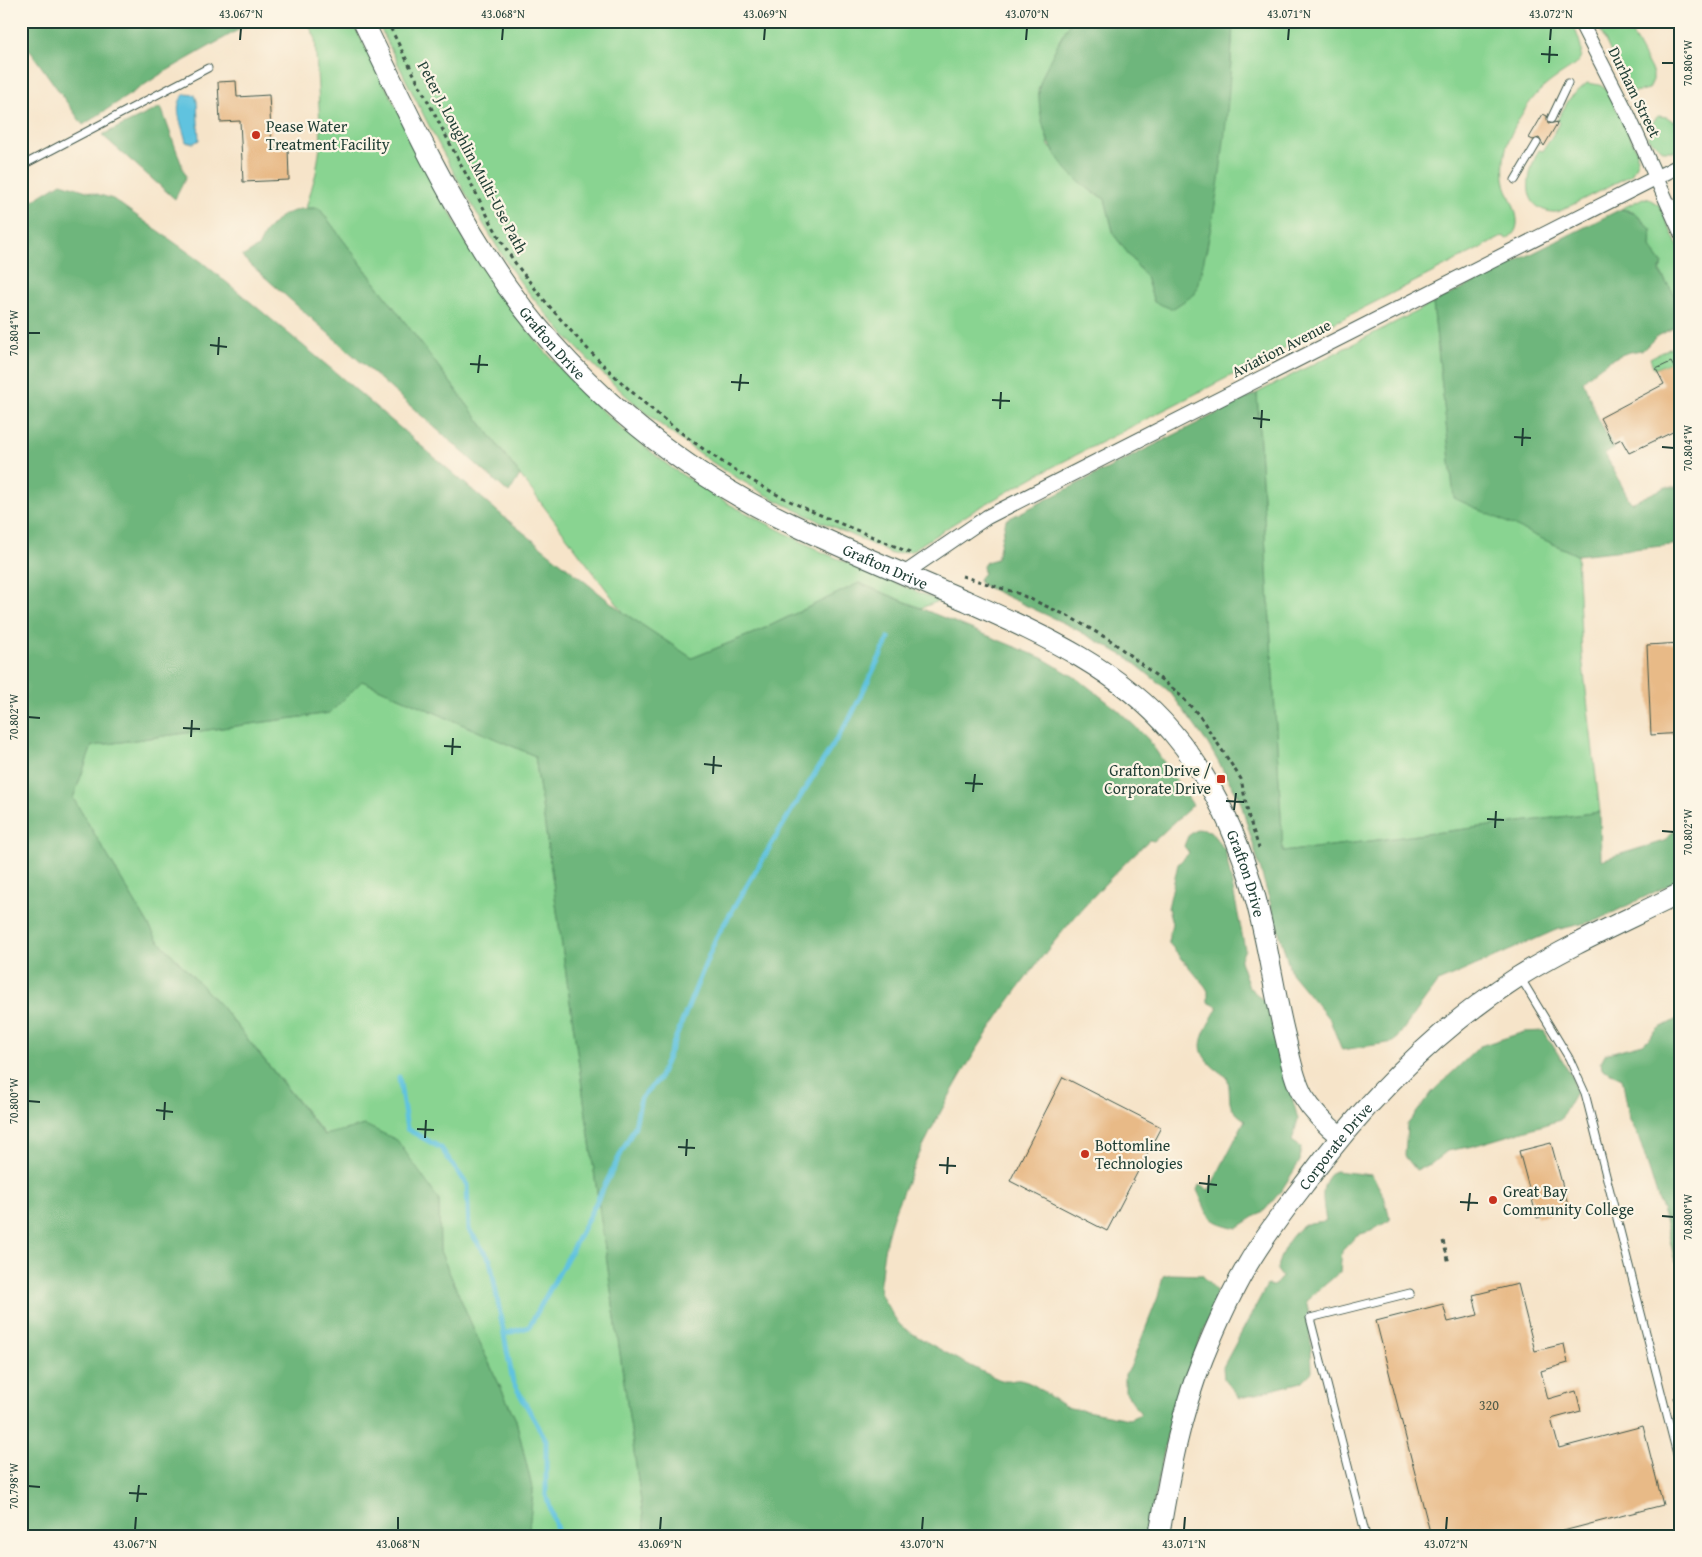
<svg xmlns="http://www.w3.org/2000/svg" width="1702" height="1557" viewBox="0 0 1702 1557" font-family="'Gentium Book Plus',serif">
	<rect width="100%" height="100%" fill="#fcf5e5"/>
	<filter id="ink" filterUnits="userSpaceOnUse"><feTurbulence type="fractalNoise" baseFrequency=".02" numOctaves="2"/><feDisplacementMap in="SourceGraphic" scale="10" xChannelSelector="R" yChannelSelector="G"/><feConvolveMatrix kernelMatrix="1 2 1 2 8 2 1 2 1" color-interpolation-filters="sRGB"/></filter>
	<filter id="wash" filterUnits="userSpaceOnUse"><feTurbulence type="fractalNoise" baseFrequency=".0096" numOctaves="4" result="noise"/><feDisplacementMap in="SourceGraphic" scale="20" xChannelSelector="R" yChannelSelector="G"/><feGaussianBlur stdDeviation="1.12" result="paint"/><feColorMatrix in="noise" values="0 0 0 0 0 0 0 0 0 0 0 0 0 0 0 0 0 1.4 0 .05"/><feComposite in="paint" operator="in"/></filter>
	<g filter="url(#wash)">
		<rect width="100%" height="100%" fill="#f6e4c9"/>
		<g fill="#89d491" stroke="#548862">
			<polygon points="352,21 464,239 497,290 542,348 585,395 625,431 673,469 729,504 822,552 939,601 921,608 859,583 759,631 692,658 624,613 319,208 306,208 316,173 321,141 315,37 307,22"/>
			<path d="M377 21H1071L1059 41 1038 89 1043 123 1049 146 1092 192 1105 199 1114 235 1146 277 1154 302 1206 254 1220 163 1231 63 1233 21H1571C1595 69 1573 61 1543 88 1529 100 1516 122 1509 139 1504 152 1502 171 1505 184 1510 201 1529 228 1506 239L1504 236 1039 474 975 510 911 551 892 554C847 532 799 514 756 489 665 438 586 366 521 283 507 265 496 244 484 225 444 159 411 90 377 21Z"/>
			<polygon points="1596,21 1625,21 1653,73 1653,80 1649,89 1630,93"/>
			<path d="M1587 83 1600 85 1607 90 1637 151V163L1631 175 1560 211C1555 213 1550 212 1544 210 1519 201 1530 166 1539 150L1543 151 1560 123 1557 120 1570 98Z"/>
			<polygon points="1658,116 1667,117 1674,122 1681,118 1681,151 1664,151 1649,139 1648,127"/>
			<polygon points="1643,198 1649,199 1659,205 1681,253 1681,315 1677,298 1660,272 1662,263 1650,247 1651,229 1633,211 1621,209"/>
			<polygon points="1433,303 1454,497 1577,555 1582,656 1600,812 1283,852 1257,393"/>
			<polygon points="1681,342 1681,374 1678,375 1671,362 1654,369 1650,358"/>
			<polygon points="362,681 535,756 646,1536 528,1536 533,1492 516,1420 480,1344 440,1251 439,1200 365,1125 325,1135 221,1006 157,939 73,798 92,746 330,713"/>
		</g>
		<g fill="#6eb67b" stroke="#467a58">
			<polygon points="21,21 254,21 161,74 83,125 21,38"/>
			<path d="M1071 21H1233C1229 112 1220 207 1195 294L1172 309 1154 302 1146 277 1114 235 1105 199C1063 177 1038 139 1039 91 1039 76 1063 35 1071 21Z"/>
			<polygon points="161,107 186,177 175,199 102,135"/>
			<path d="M61 183 113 199 202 262 335 372 504 517 624 613 692 658 759 631 859 583 1042 658 1078 679 1118 710 1148 739 1193 805 1154 841 1149 840C1045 937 954 1066 900 1198 889 1224 883 1248 881 1276 880 1281 879 1287 880 1292 881 1297 896 1320 900 1325 908 1333 994 1380 1005 1381 1010 1382 1015 1379 1020 1380 1039 1383 1052 1402 1070 1408L1129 1419 1141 1414 1125 1391V1374L1130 1368 1158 1297 1163 1276 1171 1274 1202 1275 1216 1290V1300L1181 1388 1167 1436 1149 1525 1142 1536H646L535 756 362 681 330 713 92 746 73 798 157 939 221 1006 324 1135 365 1125 397 1140 439 1200 440 1251 480 1344 516 1420 533 1492 528 1536H21V208Z"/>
			<polygon points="319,208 520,475 509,493 242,257 258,247 266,231 282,215 300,209"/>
			<path d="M1621 209 1633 212 1651 229 1650 247 1662 263 1659 272 1677 298 1681 324 1656 337 1643 350C1618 352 1602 364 1583 381L1598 418 1614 449 1605 454 1631 503 1666 487H1681V544L1577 555 1454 498 1433 303Z"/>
			<polygon points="1257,393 1283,852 1600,812 1601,860 1664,841 1681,823 1681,879 1598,920 1556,930 1438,982 1394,1042 1342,1050 1330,1020 1291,973 1240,800 1208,744 1170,692 1128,658 1070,626 980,584 979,579 984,573 983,566 986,562 997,559 1006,520"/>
			<path d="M1198 829 1210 831 1225 850 1245 949 1240 961 1249 987 1266 1003 1298 1119 1292 1141 1301 1147 1300 1161 1281 1191 1265 1210 1237 1228C1205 1221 1210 1217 1197 1190L1199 1185 1209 1190 1245 1120C1223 1106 1233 1098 1227 1077 1189 1052 1199 1041 1218 1007L1208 1002V991L1205 986 1168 942 1172 923 1168 908 1178 864 1189 853 1184 846 1188 836Z"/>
			<polygon points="1681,1017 1681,1261 1675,1262 1667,1226 1639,1138 1630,1120 1622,1078 1602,1069 1601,1062 1605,1054 1643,1044 1658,1029"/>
			<polygon points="1544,1031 1572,1077 1576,1092 1560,1120 1473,1146 1447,1151 1431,1164 1416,1170 1405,1156 1407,1125 1433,1091 1480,1046 1524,1032"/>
			<path d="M1335 1171 1372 1175 1384 1196 1390 1220 1371 1231 1357 1235 1342 1251 1340 1272 1306 1301 1310 1318 1312 1372 1302 1382 1240 1398 1224 1379 1223 1367 1267 1285 1274 1286 1282 1277 1277 1270C1279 1255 1291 1231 1307 1224 1312 1222 1320 1222 1326 1221 1323 1202 1318 1183 1335 1171Z"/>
		</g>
		<path fill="#60c3df" stroke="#40808a" d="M185 94 195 95 197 101 199 140 194 143 186 142C183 126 171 106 185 94Z"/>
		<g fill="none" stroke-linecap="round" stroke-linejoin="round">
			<g stroke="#60c3df" stroke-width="5">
				<polyline points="399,1077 407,1129 441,1148 467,1185 469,1230 490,1260 513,1382 546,1440 546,1495 559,1536"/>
				<polyline points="504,1334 529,1327 575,1244 635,1126 641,1098 659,1079 716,938 790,813 850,718 889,638"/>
			</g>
		</g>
		<g id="blocks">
			<g fill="#e8ba87">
				<polygon points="236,81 237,97 269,95 272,149 288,148 289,180 243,182 240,121 220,122 218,82"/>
				<polygon points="1543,114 1547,116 1548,124 1558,122 1544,146 1539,138 1533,140 1529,138"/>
				<polygon points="1671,362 1681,380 1681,428 1629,453 1621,439 1613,443 1600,418 1664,384 1656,369"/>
				<polygon points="1681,643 1681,733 1651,735 1647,645"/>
				<polygon points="1063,1077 1161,1127 1107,1231 1010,1181"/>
				<polygon points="1551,1143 1569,1209 1537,1218 1519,1151"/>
				<polygon points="1518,1284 1535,1351 1564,1344 1568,1363 1541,1371 1548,1399 1576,1391 1581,1411 1551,1419 1559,1448 1643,1426 1663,1505 1544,1536 1431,1536 1376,1321 1443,1304 1448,1322 1478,1315 1473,1295"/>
			</g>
		</g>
	</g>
	<g filter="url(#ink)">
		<use href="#blocks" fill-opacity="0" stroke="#3f564a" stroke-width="1"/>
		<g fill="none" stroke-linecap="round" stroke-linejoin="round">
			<defs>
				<g id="lane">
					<polyline points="1551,119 1568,83"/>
					<polyline points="21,166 208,68"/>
					<polyline points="1515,180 1537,143"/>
					<polyline points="1520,977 1569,1058 1585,1093 1681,1470"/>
					<polyline points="1366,1536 1310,1318 1410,1293"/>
				</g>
				<g id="street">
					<polyline points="1580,21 1628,115 1681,233"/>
					<polyline points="905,573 987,517 1681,165"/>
				</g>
				<g id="secondary">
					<path id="s1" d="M363 21C402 101 439 182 487 257 561 373 671 468 796 526 853 553 911 577 969 602 1042 635 1119 669 1172 732 1207 773 1232 824 1249 876 1266 928 1272 984 1285 1036 1290 1056 1293 1078 1303 1096 1313 1112 1326 1125 1340 1136"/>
					<path id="s2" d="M1159 1536C1169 1476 1180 1414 1203 1358 1216 1326 1231 1293 1248 1264 1265 1235 1286 1208 1306 1182 1365 1102 1434 1031 1518 977 1569 945 1627 920 1681 893"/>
				</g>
			</defs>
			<use href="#lane" stroke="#3f564a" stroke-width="9"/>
			<use href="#street" stroke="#3f564a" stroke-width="16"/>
			<use href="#secondary" stroke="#3f564a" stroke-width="22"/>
			<g stroke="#3f564a" stroke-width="3" stroke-dasharray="4 4" stroke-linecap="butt">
				<path d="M387 21C413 73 440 125 467 176 483 206 497 237 516 264 584 355 666 432 765 488 811 514 862 531 910 553"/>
				<polyline points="962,576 1017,593 1068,616 1110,640 1176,691 1199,715 1241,779 1249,818 1259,848"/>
				<polyline points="1443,1241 1449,1263"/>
				<polyline points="1673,1399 1681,1396"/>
			</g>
			<use href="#lane" stroke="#fff" stroke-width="7"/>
			<use href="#street" stroke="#fff" stroke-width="14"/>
			<use href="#secondary" stroke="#fff" stroke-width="20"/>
		</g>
	</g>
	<path fill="none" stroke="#1f3d34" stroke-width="2" d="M240 40 241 28M502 40 503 28M764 40 765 28M1026 40 1027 28M1288 40 1289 28M1550 40 1551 28M1541 54 1558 55M1549 63 1550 46M1662 63H1674M28 333H40M210 345 227 347M218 355 219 337M470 364 488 365M478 373 480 355M731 382 749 383M739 391 741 374M992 400 1010 401M1000 409 1001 392M1253 418 1270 420M1261 428 1262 410M1514 437 1531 438M1522 446 1523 428M1662 447 1674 448M28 717 40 718M183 728 200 729M191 737 192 720M444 746 461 747M452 755 453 738M704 764 722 766M713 774 714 756M965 783 983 784M973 792 975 774M1226 801 1244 802M1234 810 1236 793M1487 819 1504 820M1495 828 1496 811M1662 831 1674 832M28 1101 40 1102M156 1110 173 1112M164 1120 165 1102M417 1129 434 1130M425 1138 426 1120M678 1147 695 1148M686 1156 687 1139M939 1165 956 1166M947 1174 948 1157M1199 1183 1217 1185M1208 1193 1209 1175M1460 1202 1478 1203M1468 1211 1470 1193M1662 1216 1674 1217M28 1486 40 1487M129 1493 147 1494M137 1502 139 1485M135 1530 136 1517M398 1530V1517M660 1530 661 1517M922 1530 923 1517M1184 1530 1185 1517M1446 1530 1447 1517"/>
	<g fill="#c8321e" stroke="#fcf5e5" stroke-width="2">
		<circle cx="256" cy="135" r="5"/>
		<rect x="1216" y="774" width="10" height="10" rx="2.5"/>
		<circle cx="1085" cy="1154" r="5"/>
		<circle cx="1493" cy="1200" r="5"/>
	</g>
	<g text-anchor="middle" stroke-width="4.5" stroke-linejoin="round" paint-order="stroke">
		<g font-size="14" fill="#515c49">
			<text x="1489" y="1410">320</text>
		</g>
		<g font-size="16" fill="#1f3d34" stroke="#fcf5e5">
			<text transform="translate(1635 92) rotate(64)" y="6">Durham Street</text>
			<text transform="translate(473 157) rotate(62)" y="6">Peter J. Loughlin Multi-Use Path</text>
			<text dy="6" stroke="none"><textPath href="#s1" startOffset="375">Grafton Drive</textPath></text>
			<text transform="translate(1281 348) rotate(-27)" y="6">Aviation Avenue</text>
			<text dy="6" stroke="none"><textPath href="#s1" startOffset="780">Grafton Drive</textPath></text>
			<text dy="6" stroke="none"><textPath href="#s1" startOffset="1275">Grafton Drive</textPath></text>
			<text dy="6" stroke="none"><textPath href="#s2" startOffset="435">Corporate Drive</textPath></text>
		</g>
		<g font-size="16" fill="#1f3d34" stroke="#fcf5e5" text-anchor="start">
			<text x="266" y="132">Pease Water<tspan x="266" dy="18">Treatment Facility</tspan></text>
			<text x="1211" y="776" text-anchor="end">Grafton Drive /<tspan x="1211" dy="18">Corporate Drive</tspan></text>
			<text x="1095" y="1151">Bottomline<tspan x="1095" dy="18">Technologies</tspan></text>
			<text x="1503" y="1197">Great Bay<tspan x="1503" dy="18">Community College</tspan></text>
		</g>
	</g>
	<rect width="1702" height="1557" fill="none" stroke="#fcf5e5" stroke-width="55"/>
	<rect x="28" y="28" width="1646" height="1502" fill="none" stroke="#1f3d34" stroke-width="2"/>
	<g font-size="12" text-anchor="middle" fill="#1f3d34">
		<text x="241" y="18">43.067°N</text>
		<text x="503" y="18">43.068°N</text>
		<text x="765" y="18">43.069°N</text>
		<text x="1027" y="18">43.070°N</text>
		<text x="1289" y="18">43.071°N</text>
		<text x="1551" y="18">43.072°N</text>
		<text transform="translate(1688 63) rotate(-90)" y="4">70.806°W</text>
		<text transform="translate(14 333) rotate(-90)" y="4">70.804°W</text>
		<text transform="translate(1688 448) rotate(-90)" y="4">70.804°W</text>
		<text transform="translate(14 717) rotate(-90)" y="4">70.802°W</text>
		<text transform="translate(1688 832) rotate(-90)" y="4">70.802°W</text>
		<text transform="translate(14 1101) rotate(-90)" y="4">70.800°W</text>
		<text transform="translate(1688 1217) rotate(-90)" y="4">70.800°W</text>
		<text transform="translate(14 1486) rotate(-90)" y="4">70.798°W</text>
		<text x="135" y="1548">43.067°N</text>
		<text x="398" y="1548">43.068°N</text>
		<text x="660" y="1548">43.069°N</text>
		<text x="922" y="1548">43.070°N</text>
		<text x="1184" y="1548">43.071°N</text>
		<text x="1446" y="1548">43.072°N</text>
	</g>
</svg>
